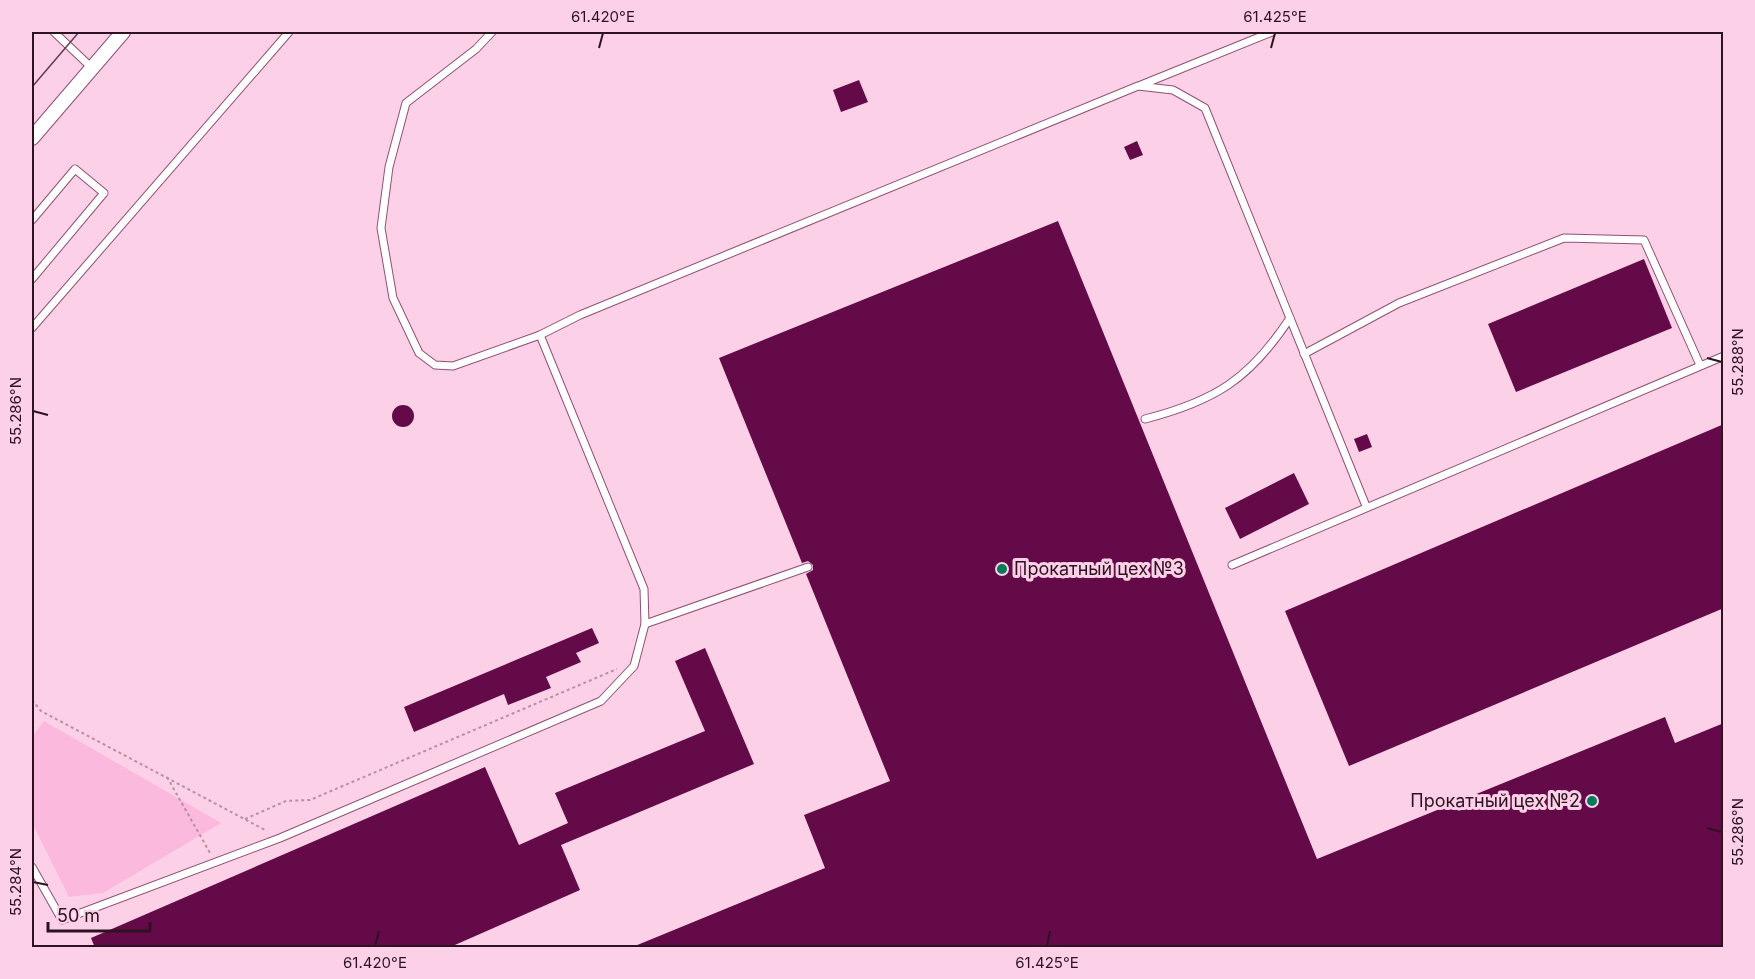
<svg xmlns="http://www.w3.org/2000/svg" width="1755" height="979" viewBox="0 0 1755 979" font-family="Inter,sans-serif">
	<rect width="100%" height="100%" fill="#fcd0e7"/>
	<polygon fill="#fbbadd" points="44,721 221,823 103,893 69,897 32,823 32,737"/>
	<g fill="#650a48">
		<polygon points="859,80 868,102 841,112 833,90"/>
		<polygon points="1137,141 1143,155 1130,160 1124,147"/>
		<polygon points="1058,221 1317,859 1665,717 1675,743 1724,723 1724,948 630,948 825,868 804,815 890,781 806,574 813,570 813,565 808,561 802,563 719,358"/>
		<polygon points="1644,259 1672,328 1516,392 1488,324"/>
		<circle cx="403" cy="416" r="11"/>
		<polygon points="1724,424 1724,608 1349,766 1285,611"/>
		<polygon points="1367,434 1372,447 1359,452 1354,439"/>
		<polygon points="1294,473 1309,504 1240,539 1225,508"/>
		<polygon points="592,628 599,643 576,653 581,662 546,677 551,688 508,705 504,694 414,732 404,707"/>
		<polygon points="705,648 754,764 561,845 580,890 448,948 95,948 91,938 485,767 519,845 568,823 555,793 705,731 675,661"/>
	</g>
	<g fill="none" stroke-linecap="round" stroke-linejoin="round">
		<defs>
			<g id="lane">
				<polyline points="54,32 92,68"/>
				<polyline points="492,32 476,49 406,103 389,167 381,228 393,298 419,353 435,365 453,366 540,335 580,315 1138,86 1173,90 1205,108 1366,506"/>
				<polyline points="1141,85 1272,32"/>
				<polyline points="32,220 75,169 104,193 32,279"/>
				<polyline points="32,328 289,32"/>
				<polyline points="1304,354 1399,303 1564,238 1644,240 1700,365"/>
				<path d="M1145 419C1215 401 1250 379 1290 318"/>
				<polyline points="1232,565 1724,356"/>
				<polyline points="645,624 808,567"/>
				<polyline points="32,867 62,920 280,838 601,701 634,666 645,624 644,589 540,335"/>
			</g>
			<polyline id="street" points="32,138 123,32"/>
		</defs>
		<use href="#lane" stroke="#8f5074" stroke-width="9"/>
		<use href="#street" stroke="#8f5074" stroke-width="16"/>
		<g stroke="#b690a5" stroke-width="2" stroke-dasharray="3 3" stroke-linecap="butt">
			<polyline points="32,700 41,711 267,831"/>
			<polyline points="167,777 210,853"/>
			<polyline points="245,819 286,801 310,800 617,669"/>
		</g>
		<use href="#lane" stroke="#fff" stroke-width="7"/>
		<use href="#street" stroke="#fff" stroke-width="14"/>
		<polyline stroke="#5d3f50" stroke-width="1.5" points="32,87 79,32"/>
	</g>
	<path fill="none" stroke="#2d1322" stroke-width="2" d="M599 48 603 33M1271 48 1275 33M1707 358 1722 362M33 411 48 415M1707 828 1722 832M33 882 48 885M375 946 379 931M1047 946 1050 931"/>
	<g fill="#017c5a" stroke="#fcd0e7" stroke-width="2">
		<circle cx="1002" cy="569" r="6"/>
		<circle cx="1592" cy="801" r="6"/>
	</g>
	<g text-anchor="middle" stroke-width="6" stroke-linejoin="round" paint-order="stroke">
		<g font-size="18" fill="#2d1322" stroke="#fcd0e7" text-anchor="start">
			<text x="1014" y="575">Прокатный цех №3</text>
			<text x="1580" y="807" text-anchor="end">Прокатный цех №2</text>
		</g>
	</g>
	<rect width="1755" height="979" fill="none" stroke="#fcd0e7" stroke-width="66"/>
	<path d="M48 922v9h102v-9" fill="none" stroke="#2d1322" stroke-width="3"/>
	<text x="57" y="922" font-size="18" fill="#2d1322" stroke="#fcd0e7" stroke-width="4.5" paint-order="stroke">50 m</text>
	<rect x="33" y="33" width="1689" height="913" fill="none" stroke="#2d1322" stroke-width="2"/>
	<g font-size="15" text-anchor="middle" fill="#2d1322">
		<text x="603" y="22">61.420°E</text>
		<text x="1275" y="22">61.425°E</text>
		<text transform="translate(1738 362) rotate(-90)" y="5">55.288°N</text>
		<text transform="translate(16 411) rotate(-90)" y="5">55.286°N</text>
		<text transform="translate(1738 832) rotate(-90)" y="5">55.286°N</text>
		<text transform="translate(16 882) rotate(-90)" y="5">55.284°N</text>
		<text x="375" y="968">61.420°E</text>
		<text x="1047" y="968">61.425°E</text>
	</g>
</svg>
